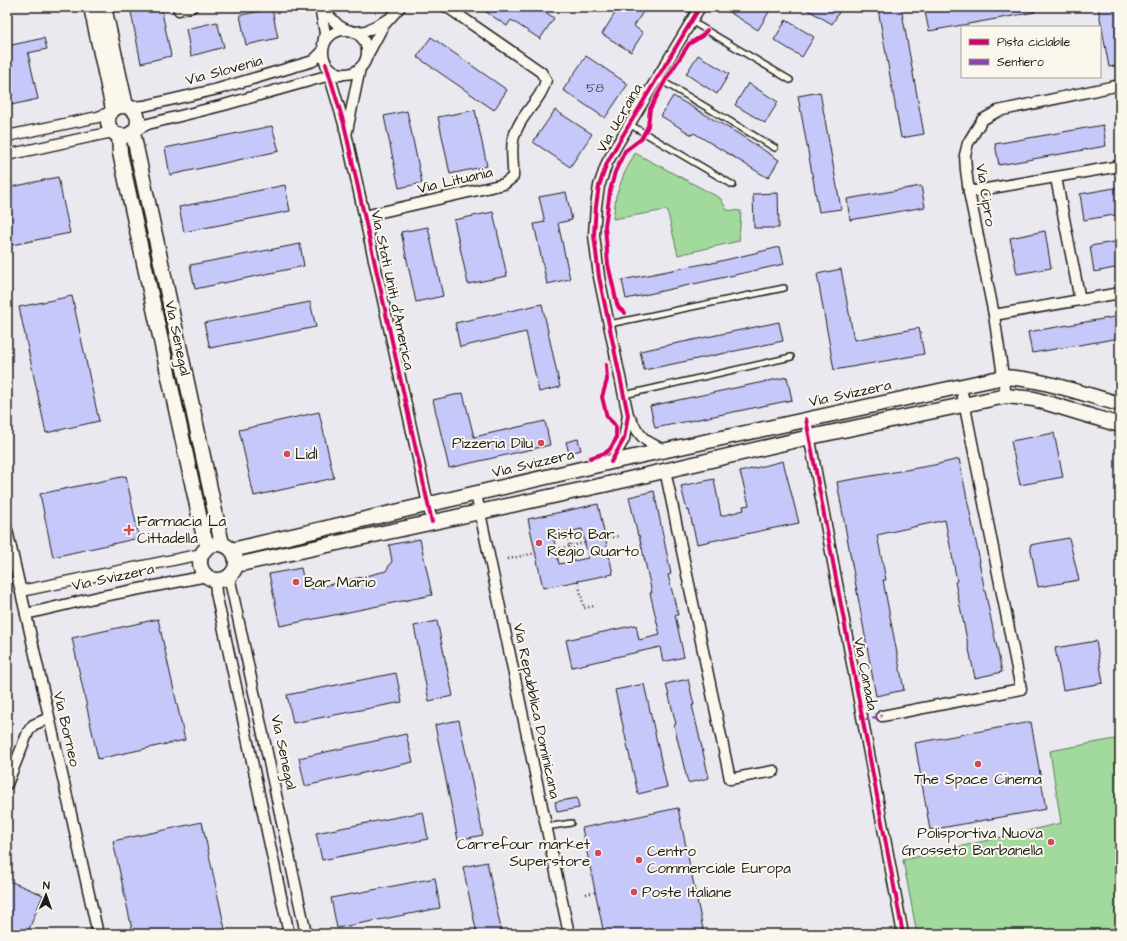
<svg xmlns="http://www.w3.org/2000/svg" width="1127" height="941" viewBox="0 0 1127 941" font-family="'Architects Daughter',sans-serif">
	<rect width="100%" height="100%" fill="#ebe9f0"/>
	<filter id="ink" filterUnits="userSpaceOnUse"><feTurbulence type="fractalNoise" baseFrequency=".025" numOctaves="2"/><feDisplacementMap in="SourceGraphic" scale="8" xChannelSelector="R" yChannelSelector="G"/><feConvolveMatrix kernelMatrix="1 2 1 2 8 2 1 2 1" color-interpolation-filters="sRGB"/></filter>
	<g filter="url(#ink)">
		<g fill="#a2d99d" stroke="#5f7a5c">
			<polygon points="635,153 720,198 727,210 741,211 739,241 678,255 667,210 613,219 616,196 624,174"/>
			<polygon points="1120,738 1120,934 917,934 903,860 1061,823 1050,751"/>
		</g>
		<g fill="#c7c8fa" stroke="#1c1c1c" fill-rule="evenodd">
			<polygon points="130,7 161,7 171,56 141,63"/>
			<polygon points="479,7 538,7 554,18 540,39 511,20 507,26"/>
			<polygon points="619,7 646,7 634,26 643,33 631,52 602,34"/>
			<polygon points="721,7 772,7 758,30"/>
			<polygon points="803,7 842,7 832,24"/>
			<polygon points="889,7 901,7 924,134 901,138 878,9"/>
			<polygon points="924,7 1034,7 1035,12 929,31"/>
			<polygon points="1098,7 1120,7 1120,65 1109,67"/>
			<polygon points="272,9 278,38 246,45 240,15"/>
			<polygon points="786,20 814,37 802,57 774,40"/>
			<polygon points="217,22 224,47 191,56 186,29"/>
			<polygon points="431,37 507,90 494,110 417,57"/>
			<polygon points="44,38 47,49 28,53 38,99 7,106 7,46"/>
			<polygon points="698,55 729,74 717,94 686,74"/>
			<polygon points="586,56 628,84 605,118 563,90"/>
			<polygon points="748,83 778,102 765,123 735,105"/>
			<polygon points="820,92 841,209 819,212 798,96"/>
			<polygon points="673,96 737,133 779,160 768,178 694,133 692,135 661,116"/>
			<polygon points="475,110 487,166 450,174 438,117"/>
			<polygon points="555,110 592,134 570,167 533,142"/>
			<polygon points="407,111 422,183 399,188 384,116"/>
			<polygon points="1103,125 1106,146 999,165 995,144"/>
			<polygon points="272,126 279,151 170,175 165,148"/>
			<polygon points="58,177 70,233 7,246 7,188"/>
			<polygon points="285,185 290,211 184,232 179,207"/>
			<polygon points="921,186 925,207 850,220 847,199"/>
			<polygon points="1120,187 1120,214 1084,220 1080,194"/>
			<polygon points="566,192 572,220 558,223 570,279 547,284 534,224 545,222 539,197"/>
			<polygon points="778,193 779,228 754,228 753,194"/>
			<polygon points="493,212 507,276 468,284 454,220"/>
			<polygon points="428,227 443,296 416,302 401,232"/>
			<polygon points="1045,231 1051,268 1017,274 1010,238"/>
			<polygon points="1120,241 1120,267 1094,272 1090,246"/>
			<polygon points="300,244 304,266 195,289 190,265"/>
			<polygon points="780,247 784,264 626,299 622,280 708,263 708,264"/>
			<polygon points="841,269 854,340 919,328 924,354 834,370 817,274"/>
			<polygon points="72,296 99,421 46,433 19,307"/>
			<polygon points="310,302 316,327 210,348 204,323"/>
			<polygon points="542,304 560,387 539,392 526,332 460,347 455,323"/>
			<polygon points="1120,316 1120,338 1032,353 1028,332"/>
			<polygon points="779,322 783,341 644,370 640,351"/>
			<polygon points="787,377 792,400 655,428 650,406"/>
			<polygon points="463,393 474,437 545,421 550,445 449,468 433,400"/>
			<polygon points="319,412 334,478 254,496 239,430"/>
			<polygon points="1054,433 1063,477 1020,485 1011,441"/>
			<polygon points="578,439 581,450 569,453 566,442"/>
			<polygon points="959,459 980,562 979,562 1002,672 975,678 955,582 957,581 945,520 877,535 886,580 883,580 904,690 876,696 837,482 934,465"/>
			<polygon points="783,461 799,523 697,544 689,510 687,511 681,486 714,479 721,516 744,510 743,506 749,505 740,472"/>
			<polygon points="126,476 139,538 53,557 40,494"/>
			<polygon points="654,491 671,574 668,575 678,615 675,615 684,657 663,662 660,647 572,667 566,640 636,625 639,640 660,635 650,593 652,593 639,535 638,536 629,497"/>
			<path d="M598 504 613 574 543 588 528 519ZM582 529 588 558 559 564 553 535Z"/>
			<polygon points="1069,538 1079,580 1038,587 1030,545"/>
			<polygon points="420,539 432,595 280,626 269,574 301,568 304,582 312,589 386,571 392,561 389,545"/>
			<polygon points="158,619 185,740 98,759 72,638"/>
			<polygon points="437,621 453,696 429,701 414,626"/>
			<polygon points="1096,641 1103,683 1063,690 1055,648"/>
			<polygon points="396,673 402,702 293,723 287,695"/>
			<polygon points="688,679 694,705 692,705 709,778 688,783 674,725 676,724 666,684"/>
			<polygon points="644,684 667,787 638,794 615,690"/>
			<polygon points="459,720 483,835 458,840 435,725"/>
			<polygon points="1031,722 1046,809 930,830 915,743"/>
			<polygon points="406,734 413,762 305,786 299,758"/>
			<polygon points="577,798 579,808 557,812 555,802"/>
			<polygon points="678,808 704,934 604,934 582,828"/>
			<polygon points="423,812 428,839 322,860 316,833"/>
			<polygon points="202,822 226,934 133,934 113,841"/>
			<polygon points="487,862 502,934 477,934 463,867"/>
			<polygon points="435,878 440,908 337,928 331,898"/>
			<polygon points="7,880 43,895 27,934 7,934"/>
		</g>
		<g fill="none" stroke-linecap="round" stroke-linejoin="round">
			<defs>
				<g id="service">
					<polyline points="691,21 790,80"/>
					<polyline points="657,78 775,148"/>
					<polyline points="629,124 733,185"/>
					<polyline points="609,324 784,288"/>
					<polyline points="624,395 791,357"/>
					<polyline points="546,827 571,823"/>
				</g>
				<g id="minor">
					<polyline points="178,7 179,10 192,7"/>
					<polyline points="320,7 325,33 323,44"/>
					<polyline points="321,8 339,26 347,30"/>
					<circle cx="345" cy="52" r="22"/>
					<polyline points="355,32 366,31 387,20"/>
					<polyline points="367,56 383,26 400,7"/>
					<polyline points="326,64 344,124 432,522"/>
					<polyline points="129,107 144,106 218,89 313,61 322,52"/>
					<polyline points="136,130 148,124 224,105 330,75 341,75"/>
					<polyline points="347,131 360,68"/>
					<polyline points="7,136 98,117 111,112"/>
					<polyline points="7,155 89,137 108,133 114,133"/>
					<polyline points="1056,178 1080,300"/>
					<polyline points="969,192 1120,166"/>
					<path d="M364 216 504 184 513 177C514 162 509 146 516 131 523 112 542 99 546 80L541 72 447 7"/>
					<polyline points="994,315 1120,293"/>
					<polyline points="1006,396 994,315 969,192 966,170 965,155 968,143 982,120 998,111 1120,85"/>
					<path d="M628 415C640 436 642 441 665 450"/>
					<polyline points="806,419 903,934"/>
					<polyline points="611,462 624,439 628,415 599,277 594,235 596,206 599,186 607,163 617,145 700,7"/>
					<polyline points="665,470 730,779 774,771"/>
					<polyline points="476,494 569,934"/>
					<polyline points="7,530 98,934"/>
					<polyline points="229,576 306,934"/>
					<polyline points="215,579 216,593 289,934"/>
					<polyline points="21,591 202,554"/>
					<polyline points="26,614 98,597 207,576"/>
					<polyline points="882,716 1021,689 961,387"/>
					<polyline points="7,784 28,732 33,725 49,718"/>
				</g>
				<g id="secondary">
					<polyline points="91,7 113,109"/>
					<polyline points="104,7 126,106"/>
					<circle cx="123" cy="121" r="15"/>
					<polyline points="133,133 222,544"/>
					<polyline points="119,135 120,153 203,533 208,547"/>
					<circle cx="218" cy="562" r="18"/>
					<path d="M232 550 611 462 1004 377C1044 379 1082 394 1120 404"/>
					<polyline points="236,565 608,484 810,437 1006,396 1034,399 1120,425"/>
				</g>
			</defs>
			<use href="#service" stroke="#1c1c1c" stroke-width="8"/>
			<use href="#minor" stroke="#1c1c1c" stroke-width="13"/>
			<use href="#secondary" stroke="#1c1c1c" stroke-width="17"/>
			<g stroke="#1c1c1c" stroke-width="2.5" stroke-dasharray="1 3" stroke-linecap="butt">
				<polyline points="567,532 573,561"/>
				<polyline points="605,539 619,536"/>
				<polyline points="556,549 585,543"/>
				<polyline points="508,559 536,553"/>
				<polyline points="578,581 584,608 594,606"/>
				<polyline points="586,894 596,892"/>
			</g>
			<use href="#service" stroke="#fbf7ec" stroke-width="5"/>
			<use href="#minor" stroke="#fbf7ec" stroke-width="10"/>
			<use href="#secondary" stroke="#fbf7ec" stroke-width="14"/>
			<polyline stroke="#8e44ad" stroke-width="3" stroke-dasharray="6 3" stroke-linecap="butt" points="863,720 882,716"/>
			<defs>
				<g id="cycleway">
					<polyline points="326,64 344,124 432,522"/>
					<polyline points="625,313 619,308 617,304 608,264 605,226 610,191 615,172 625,151 641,139 648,126 650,109 665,81 689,44 702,36 707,30"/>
					<polyline points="806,419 903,934"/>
					<polyline points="590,458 605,453 610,449 616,439 616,427 614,424 607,417 602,397 607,380 606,365"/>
					<polyline points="611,462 624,439 628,415 599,277 594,235 596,206 599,186 607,163 617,145 700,7"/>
				</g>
			</defs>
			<use href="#cycleway" stroke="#fbf7ec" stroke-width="6"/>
			<use href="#cycleway" stroke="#d6006c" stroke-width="4"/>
		</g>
	</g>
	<g fill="#d1495b" stroke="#fbf7ec" stroke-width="1.5">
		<circle cx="541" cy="443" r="4"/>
		<circle cx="287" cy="454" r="4"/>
		<path d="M127 524h4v4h4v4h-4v4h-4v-4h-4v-4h4z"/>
		<circle cx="539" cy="543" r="4"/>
		<circle cx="296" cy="582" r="4"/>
		<circle cx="978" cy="764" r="4"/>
		<circle cx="1051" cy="842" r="4"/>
		<circle cx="598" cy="853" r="4"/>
		<circle cx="639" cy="860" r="4"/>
		<circle cx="634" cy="892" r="4"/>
	</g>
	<g text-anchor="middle" stroke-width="4" stroke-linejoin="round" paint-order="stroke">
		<g font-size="13" fill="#474754">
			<text x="595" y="92">58</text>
		</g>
		<g font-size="15" fill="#1c1c1c" stroke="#fbf7ec">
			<text transform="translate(224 70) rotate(-15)" y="5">Via Slovenia</text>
			<text transform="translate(619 118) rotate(-60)" y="5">Via Ucraina</text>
			<text transform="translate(455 180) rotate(-13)" y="5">Via Lituania</text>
			<text transform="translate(986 195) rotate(81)" y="5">Via Cipro</text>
			<text transform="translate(393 290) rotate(78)" y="5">Via Stati Uniti d'America</text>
			<text transform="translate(178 338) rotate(78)" y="5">Via Senegal</text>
			<text transform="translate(850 393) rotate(-12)" y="5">Via Svizzera</text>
			<text transform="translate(533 463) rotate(-13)" y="5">Via Svizzera</text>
			<text transform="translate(113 577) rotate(-12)" y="5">Via Svizzera</text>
			<text transform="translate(866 674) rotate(79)" y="5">Via Canada</text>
			<text transform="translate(537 711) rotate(78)" y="5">Via Repubblica Dominicana</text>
			<text transform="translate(67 729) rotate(77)" y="5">Via Borneo</text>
			<text transform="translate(284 752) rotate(78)" y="5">Via Senegal</text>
		</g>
		<g font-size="15" fill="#1c1c1c" stroke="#fbf7ec" text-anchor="start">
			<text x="533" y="448" text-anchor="end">Pizzeria Dilu</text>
			<text x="295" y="459">Lidl</text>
			<text x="137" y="526">Farmacia La<tspan x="137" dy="17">Cittadella</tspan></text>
			<text x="547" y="539">Risto Bar<tspan x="547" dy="17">Regio Quarto</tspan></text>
			<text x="304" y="587">Bar Mario</text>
			<text x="978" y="784" text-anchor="middle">The Space Cinema</text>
			<text x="1043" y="838" text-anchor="end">Polisportiva Nuova<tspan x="1043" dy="17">Grosseto Barbanella</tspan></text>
			<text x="590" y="849" text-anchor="end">Carrefour market<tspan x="590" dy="17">Superstore</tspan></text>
			<text x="647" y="856">Centro<tspan x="647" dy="17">Commerciale Europa</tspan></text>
			<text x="642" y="897">Poste Italiane</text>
		</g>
	</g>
	<rect width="1127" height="941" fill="none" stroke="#fbf7ec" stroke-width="24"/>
	<rect x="12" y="12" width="1103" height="917" fill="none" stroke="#1c1c1c" stroke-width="1.5" filter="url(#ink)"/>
	<rect x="961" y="26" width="140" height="52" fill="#fbf7ec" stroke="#a29f99"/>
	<rect x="969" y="39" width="20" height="6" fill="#d6006c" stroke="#a29f99"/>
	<text x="997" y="46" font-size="12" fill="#1c1c1c">Pista ciclabile</text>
	<rect x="969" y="59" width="20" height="6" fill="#8e44ad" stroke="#a29f99"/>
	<text x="997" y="66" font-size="12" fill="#1c1c1c">Sentiero</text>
	<g transform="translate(46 895) rotate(2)" stroke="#fbf7ec" stroke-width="3" paint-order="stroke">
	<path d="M0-3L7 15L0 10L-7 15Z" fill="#1c1c1c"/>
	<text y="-6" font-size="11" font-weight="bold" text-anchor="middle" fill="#1c1c1c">N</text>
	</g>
</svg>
